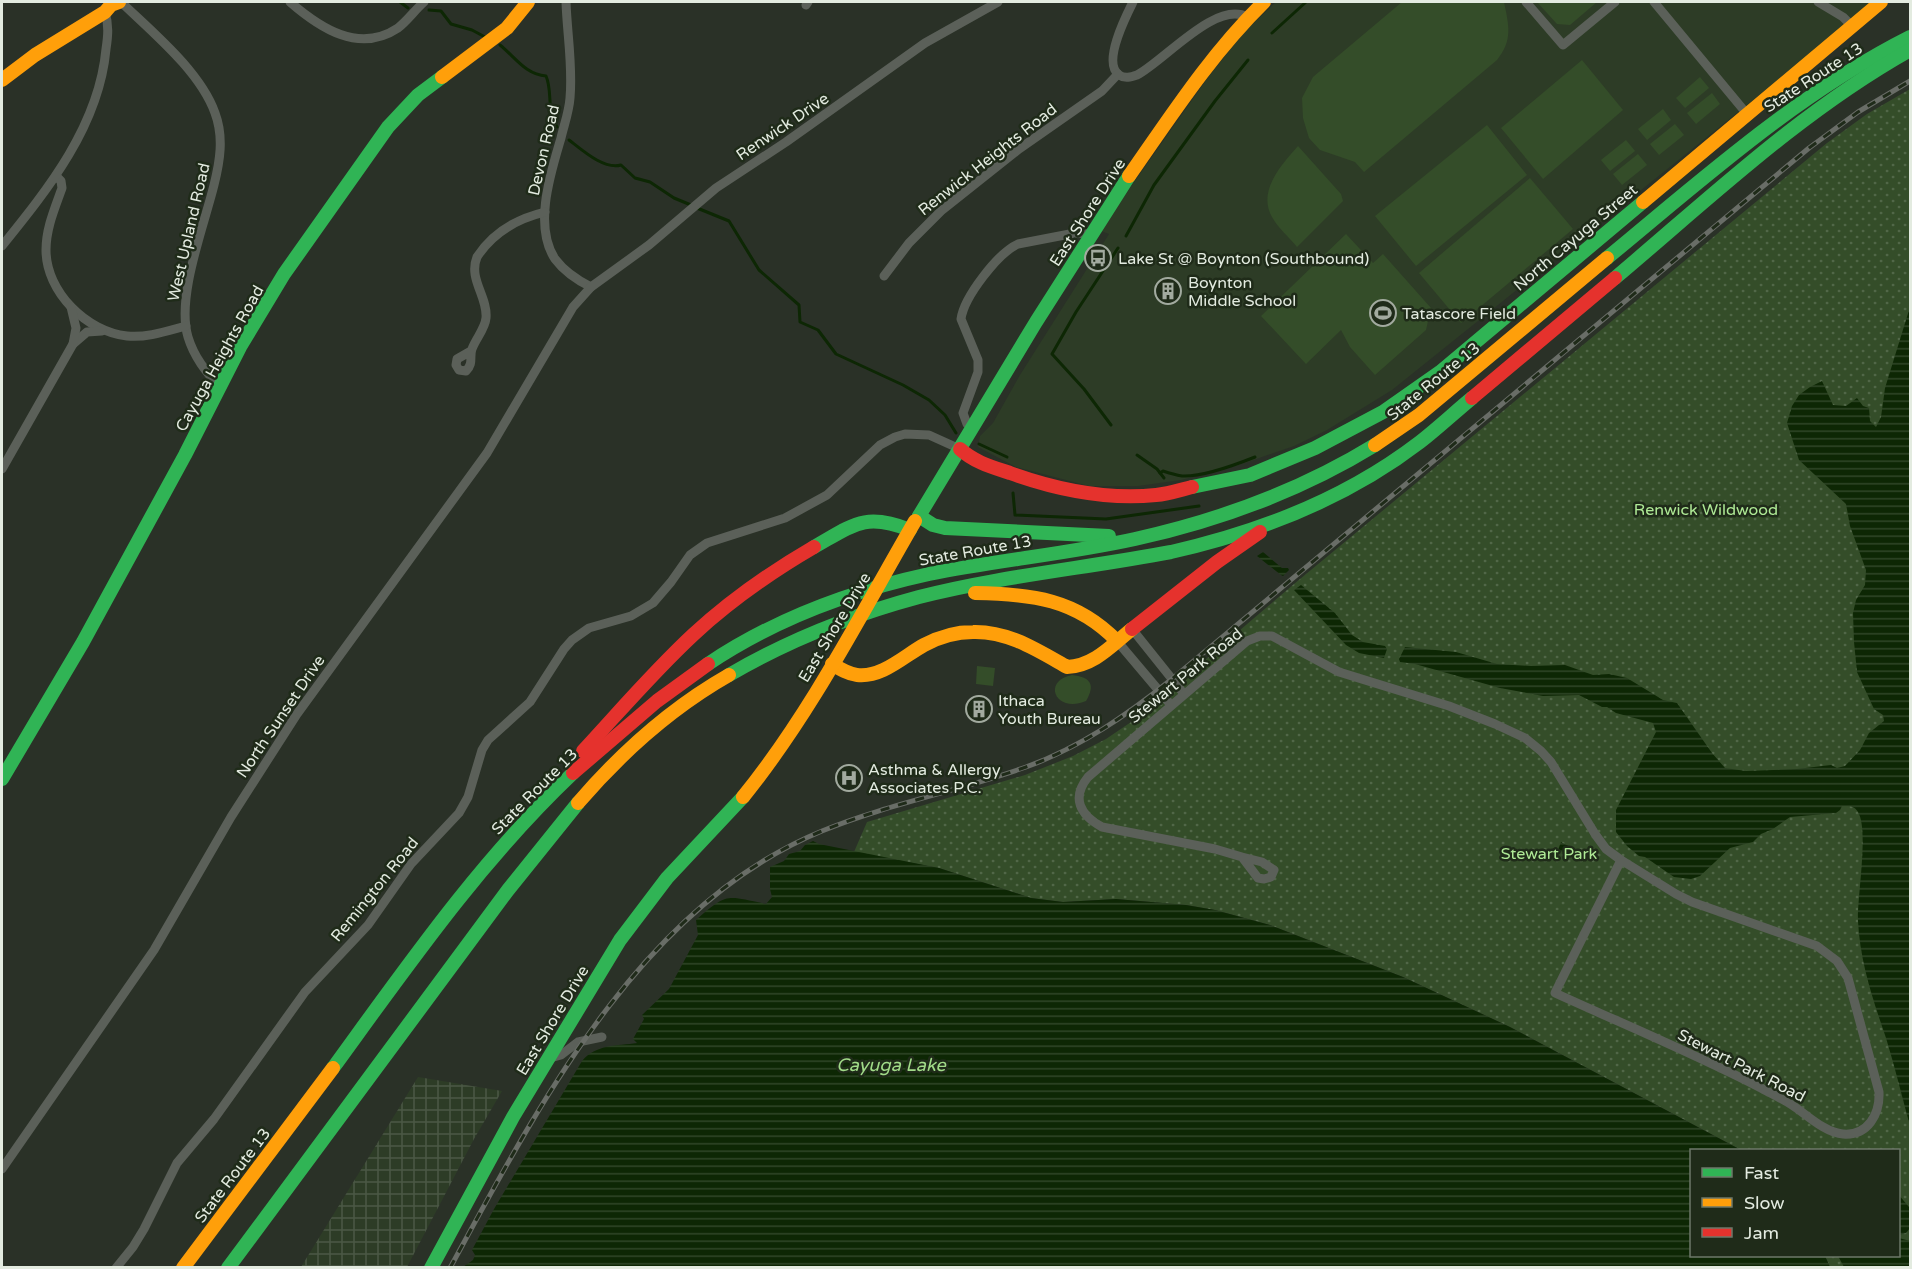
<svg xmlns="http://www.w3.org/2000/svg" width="1912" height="1269" viewBox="0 0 1912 1269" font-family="'Varela Round',sans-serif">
	<defs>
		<pattern id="industrial-grid" width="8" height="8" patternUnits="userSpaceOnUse" patternTransform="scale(1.5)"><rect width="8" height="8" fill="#2d3c26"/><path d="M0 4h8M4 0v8" fill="none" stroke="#4b5845"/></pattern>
		<pattern id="park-dots" width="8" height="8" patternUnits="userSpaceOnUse" patternTransform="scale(1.5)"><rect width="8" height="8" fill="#344d29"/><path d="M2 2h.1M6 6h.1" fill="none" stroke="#516748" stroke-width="1.8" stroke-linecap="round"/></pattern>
		<pattern id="water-rules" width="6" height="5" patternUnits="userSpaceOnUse" patternTransform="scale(1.5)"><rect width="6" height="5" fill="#0d2704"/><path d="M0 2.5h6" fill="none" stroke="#304628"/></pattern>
	</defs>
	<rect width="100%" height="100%" fill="#2a3127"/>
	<polygon fill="#2d3c26" points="1276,2 1872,2 1823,44 1392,390 1327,430 1294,446 1239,465 1181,480 1138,486 1089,486 1016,467 978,447 980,436 993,423 1020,375 1109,234 1101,231 1106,222 1209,76 1245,31"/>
	<polygon fill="url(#industrial-grid)" points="418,1077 502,1091 474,1139 407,1267 301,1267"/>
	<g fill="#344d29">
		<path d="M1402 2H1504C1509 26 1513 40 1497 60L1364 172 1355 162 1320 150 1309 138 1303 118 1302 98 1313 77Z"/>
		<polygon points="1537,2 1597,2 1570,25 1557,24"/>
		<polygon points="1582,60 1623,110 1543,179 1501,128"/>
		<polygon points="1700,77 1709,88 1685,108 1676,98"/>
		<polygon points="1712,93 1720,104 1696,124 1687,113"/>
		<polygon points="1663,109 1671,120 1647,140 1638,129"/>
		<polygon points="1675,124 1684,135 1659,155 1650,144"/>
		<polygon points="1487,125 1527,175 1416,266 1375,216"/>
		<polygon points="1626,140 1635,151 1610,171 1601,160"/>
		<path d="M1298 146 1341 194 1343 201 1297 247C1289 237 1278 228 1272 217 1257 191 1282 164 1298 146Z"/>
		<polygon points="1638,154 1647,165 1622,185 1613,174"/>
		<polygon points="1530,178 1573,229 1461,323 1419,273"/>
		<polygon points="1346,234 1373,263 1383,254 1431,308 1426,330 1375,375 1350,347 1341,330 1306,364 1261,316"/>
		<polygon points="977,666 995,668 993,686 976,684"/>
		<path d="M1072 675C1090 677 1096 684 1086 701 1056 714 1041 681 1072 675Z"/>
	</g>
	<polygon fill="url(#park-dots)" points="1910,89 1910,1267 1830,1267 1825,1256 1898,1256 1898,1150 1741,1150 1510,1027 1403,977 1270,925 1215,910 1186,905 1116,899 1063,902 1031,898 939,868 854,852 867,822 1025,775 1073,756 1106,739 1137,718 1294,584 1827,143 1867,114"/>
	<g fill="url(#water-rules)">
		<path d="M1910 307V1126C1902 1097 1895 1067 1886 1038 1873 1000 1860 962 1858 921 1857 897 1869 830 1858 812 1854 805 1848 806 1842 806L1840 810 1836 813 1790 817 1773 829 1761 834 1753 842 1730 848 1700 876 1691 879 1674 877 1645 857 1639 856 1627 846 1616 832V810L1656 732 1653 723 1616 713 1607 707H1602L1579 695 1543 696 1500 688 1415 664 1400 662 1399 659 1405 647 1456 652 1497 664 1531 666 1565 665 1593 675 1609 674 1627 678 1663 700 1677 703 1712 753 1725 768 1746 771 1797 769 1831 765 1837 768 1845 766 1860 750 1869 733 1884 721 1883 715 1874 709 1857 672 1854 642 1853 613 1856 600 1865 585 1866 570 1850 526 1846 504 1799 460 1787 423 1792 406 1799 395 1810 387 1822 381 1833 405 1846 406 1857 398 1863 406 1869 408 1870 421 1876 427 1881 417 1885 388Z"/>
		<polygon points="1263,552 1282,568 1288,568 1289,570 1283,576 1281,575 1257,556"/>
		<polygon points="1301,585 1335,613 1352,635 1363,642 1385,646 1387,649 1384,658 1359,653 1346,645 1294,590"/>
		<path d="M813 841 819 844 939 868 1031 898 1063 902 1116 899 1186 905 1215 910 1270 925 1403 977 1510 1027 1741 1150H1692V1256H1825L1830 1267H463L473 1260 475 1255 472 1250 494 1209 582 1061C596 1044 617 1046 637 1043L633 1039 644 1019 642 1015 669 989 698 935 696 920C728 892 726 896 766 904L772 897 770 889V867L784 861 789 854 800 851 805 845Z"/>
		<polygon points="1561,842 1574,849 1571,856 1558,850"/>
		<polygon points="1898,1194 1909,1207 1910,1228 1906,1233 1899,1235"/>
		<polygon points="1899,1238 1910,1241 1910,1267 1844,1267 1838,1256 1898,1256"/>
	</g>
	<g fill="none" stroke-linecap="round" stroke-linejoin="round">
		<g stroke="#0d2704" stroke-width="3">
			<polyline points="400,2 408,8"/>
			<polyline points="429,10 441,11 451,24 472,30 485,37"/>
			<polyline points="1272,33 1306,2"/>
			<path d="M500 45C515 57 526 75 546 76 553 92 546 111 557 127"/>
			<path d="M569 140C582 150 604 170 621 165L635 178 650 182 674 198 691 205"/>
			<polyline points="697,208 729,221 759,270 799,305 800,322 818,330 836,354 903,385 929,400 945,415 956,433"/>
			<polyline points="1126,236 1154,185 1215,101 1248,60"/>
			<polyline points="1111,425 1084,389 1052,354 1076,312 1118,248"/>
			<polyline points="979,444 1007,457"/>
			<polyline points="1137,455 1157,469 1164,478"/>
			<path d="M1160 473 1163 471C1169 473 1176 475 1182 476 1203 477 1235 465 1255 457"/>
			<polyline points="1013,493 1015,515 1106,519 1199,506"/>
		</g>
		<g stroke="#5b6059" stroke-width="9">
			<path d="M121 2C152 32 200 71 215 113 224 137 220 161 214 185 204 226 176 297 188 337 194 357 206 372 220 387"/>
			<path d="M290 2C320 28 359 54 398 28 407 21 415 10 424 2"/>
			<path d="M566 2C567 33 573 66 570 98 569 112 564 125 561 138 551 172 533 226 555 259 564 271 577 280 591 287"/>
			<path d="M1133 2C1126 16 1102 63 1119 75 1125 79 1131 77 1137 75 1164 61 1216 0 1247 17"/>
			<polyline points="1526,2 1563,45 1615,2"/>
			<polyline points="1654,2 1747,114"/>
			<polyline points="1818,2 1843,17 1852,26"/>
			<polyline points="806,5 808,2"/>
			<path d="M56 176 61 181 62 188C55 208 46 228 46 250 46 292 87 332 127 336 147 338 167 331 186 326"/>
			<path d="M2 246C48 189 99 126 106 49 108 36 109 25 105 12"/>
			<polyline points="884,276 909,243 941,211 1019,149 1102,91 1118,74"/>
			<polyline points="73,344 87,332 102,331"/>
			<path d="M471 351 457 359 456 365 459 370 466 371C474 363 469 357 472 349 476 338 485 329 486 318 488 297 468 279 477 257 493 232 516 219 545 212"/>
			<path d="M973 427 967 424 963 413 978 372V360L961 319C964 297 998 253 1018 244L1075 233 1090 234"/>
			<polyline points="2,469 73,344 76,328 71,307"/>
			<polyline points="1132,629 1184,694"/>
			<polyline points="1117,641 1171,705"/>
			<path d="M1242 857 1262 862 1274 870 1271 877 1264 879 1258 878 1242 857 1215 849 1102 827C1080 815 1071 798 1088 777L1247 641 1260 636H1272L1339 672 1449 706 1495 724 1525 738 1541 751 1551 762 1595 834 1606 849 1621 860"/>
			<path d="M1621 860 1676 894 1692 902 1817 946 1837 961 1848 978 1879 1092C1880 1114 1868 1136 1843 1134 1825 1133 1806 1114 1792 1105 1781 1098 1770 1093 1759 1087 1693 1053 1623 1024 1555 993Z"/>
			<polyline points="550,1058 561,1055 578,1042 602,1037"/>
			<polyline points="2,1169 154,950 231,817 297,714 487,453 573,307 591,287 649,245 716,188 786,142 925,43 998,2"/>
			<polyline points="116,1268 133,1247 144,1229 177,1163 214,1119 305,992 368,925 411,864 459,813 468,797 482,750 488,740 530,702 564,649 572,640 589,628 631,616 653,603 671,582 690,555 707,543 785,518 827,495 880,445 895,437 905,434 929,435 960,449"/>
		</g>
		<g stroke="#30b455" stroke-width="14">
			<path d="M1607 258C1704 178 1797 94 1910 37"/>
			<path d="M1615 278C1710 198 1801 111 1910 50"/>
			<polyline points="1192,487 1250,475 1315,448 1383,412 1440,372 1643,202"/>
			<polyline points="919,516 1036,322 1129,176"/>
			<polyline points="919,516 933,525 945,528 1109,536"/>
			<path d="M814 547C853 525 865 512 910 530"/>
			<path d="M708 664C775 619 851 591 929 574 998 560 1067 554 1135 539 1221 520 1300 491 1375 445"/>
			<path d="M729 675C789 640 852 615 919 597 1001 576 1087 568 1171 552 1260 532 1347 498 1420 442 1438 428 1455 412 1472 398"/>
			<polyline points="2,779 83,642 185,455 240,347 284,274 388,127 418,95 442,77"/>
			<path d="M333 1068C408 965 480 861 573 773"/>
			<polyline points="228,1268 508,890 578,803"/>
			<polyline points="431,1268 513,1117 620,940 667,878 743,797"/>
		</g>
		<g stroke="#ff9f0a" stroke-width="14">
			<polyline points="442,77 507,28 528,2"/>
			<polyline points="2,80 35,55 105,12 111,5 119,2"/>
			<path d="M1129 176C1171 116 1211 54 1264 2"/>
			<polyline points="1643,202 1881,2"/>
			<polyline points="1375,445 1419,415 1607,258"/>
			<path d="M975 593C1032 594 1076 599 1117 641"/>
			<path d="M832 664C840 669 848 674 857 675 882 678 904 656 924 645 939 637 956 632 973 632 1008 631 1037 650 1067 667 1094 666 1112 645 1132 629"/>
			<path d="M743 797C811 713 861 614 915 521"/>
			<path d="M578 803C621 753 671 708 729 675"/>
			<polyline points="183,1268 333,1068"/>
		</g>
		<g stroke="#e5322d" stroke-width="14">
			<polyline points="1472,398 1615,278"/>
			<path d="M960 449C974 462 992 467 1010 473 1057 490 1105 500 1156 495 1168 494 1180 490 1192 487"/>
			<polyline points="1132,629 1217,562 1260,532"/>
			<path d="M583 751C620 711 655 670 694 634 731 600 771 572 814 547"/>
			<polyline points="573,773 657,701 708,664"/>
		</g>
		<defs>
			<path id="rail" d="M450 1268C539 1105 641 905 822 831 888 804 959 791 1026 767 1081 747 1127 715 1172 679L1809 148 1858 112 1910 81"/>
		</defs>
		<use href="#rail" stroke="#696d67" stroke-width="5"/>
		<use href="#rail" stroke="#1f2b19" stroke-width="3" stroke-dasharray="9" stroke-linecap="butt"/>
	</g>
	<defs>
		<symbol id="bus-ring" viewBox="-11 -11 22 22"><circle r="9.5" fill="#1f2b19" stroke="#a2aa9f" stroke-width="1.5"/><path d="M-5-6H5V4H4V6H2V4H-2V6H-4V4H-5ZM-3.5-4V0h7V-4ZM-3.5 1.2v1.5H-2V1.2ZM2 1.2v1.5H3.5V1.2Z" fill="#a2aa9f"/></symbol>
		<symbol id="building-ring" viewBox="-11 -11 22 22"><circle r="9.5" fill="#1f2b19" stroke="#a2aa9f" stroke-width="1.5"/><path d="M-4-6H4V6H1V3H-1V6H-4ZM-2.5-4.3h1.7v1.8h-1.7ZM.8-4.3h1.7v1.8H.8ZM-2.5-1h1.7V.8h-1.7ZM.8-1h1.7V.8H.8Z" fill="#a2aa9f"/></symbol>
		<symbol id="stadium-ring" viewBox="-11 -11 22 22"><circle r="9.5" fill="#1f2b19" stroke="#a2aa9f" stroke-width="1.5"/><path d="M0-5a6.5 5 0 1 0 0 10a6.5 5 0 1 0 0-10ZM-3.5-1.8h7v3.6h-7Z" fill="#a2aa9f"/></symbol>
		<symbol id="hospital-ring" viewBox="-11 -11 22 22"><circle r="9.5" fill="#1f2b19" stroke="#a2aa9f" stroke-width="1.5"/><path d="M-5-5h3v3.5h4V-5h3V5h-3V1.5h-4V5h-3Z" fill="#a2aa9f"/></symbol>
	</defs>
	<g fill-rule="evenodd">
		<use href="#bus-ring" x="1083" y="243" width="30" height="30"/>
		<use href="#building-ring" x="1153" y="276" width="30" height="30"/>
		<use href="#stadium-ring" x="1368" y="298" width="30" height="30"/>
		<use href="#building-ring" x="964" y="694" width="30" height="30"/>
		<use href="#hospital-ring" x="834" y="763" width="30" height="30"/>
	</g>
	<g text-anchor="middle" stroke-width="5" stroke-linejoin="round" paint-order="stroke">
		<g font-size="16" fill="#e3ebe0" stroke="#1f2b19">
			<text transform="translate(1813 77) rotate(-33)" y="6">State Route 13</text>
			<text transform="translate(782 126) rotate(-34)" y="6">Renwick Drive</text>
			<text transform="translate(543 150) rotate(-77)" y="6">Devon Road</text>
			<text transform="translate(987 159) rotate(-38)" y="6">Renwick Heights Road</text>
			<text transform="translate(1087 212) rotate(-57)" y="6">East Shore Drive</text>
			<text transform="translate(188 232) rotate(-77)" y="6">West Upland Road</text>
			<text transform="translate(1575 237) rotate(-40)" y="6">North Cayuga Street</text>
			<text transform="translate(219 358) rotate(-61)" y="6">Cayuga Heights Road</text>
			<text transform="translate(1433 381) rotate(-39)" y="6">State Route 13</text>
			<text transform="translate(975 550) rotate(-10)" y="6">State Route 13</text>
			<text transform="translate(834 627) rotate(-59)" y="6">East Shore Drive</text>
			<text transform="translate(1185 675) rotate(-39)" y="6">Stewart Park Road</text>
			<text transform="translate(280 716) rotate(-56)" y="6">North Sunset Drive</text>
			<text transform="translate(534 791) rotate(-45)" y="6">State Route 13</text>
			<text transform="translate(374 889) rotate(-51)" y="6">Remington Road</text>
			<text transform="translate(552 1020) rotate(-59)" y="6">East Shore Drive</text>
			<text transform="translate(1742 1065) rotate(27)" y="6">Stewart Park Road</text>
			<text transform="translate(232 1175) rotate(-53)" y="6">State Route 13</text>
		</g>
		<g font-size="16" fill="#e3ebe0" stroke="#1f2b19" text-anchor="start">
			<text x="1118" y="264">Lake St @ Boynton (Southbound)</text>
			<text x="1188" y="288">Boynton<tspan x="1188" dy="18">Middle School</tspan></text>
			<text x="1402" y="319">Tatascore Field</text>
			<text x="998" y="706">Ithaca<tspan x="998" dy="18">Youth Bureau</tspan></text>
			<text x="868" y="775">Asthma &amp; Allergy<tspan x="868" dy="18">Associates P.C.</tspan></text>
		</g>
		<g font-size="16" fill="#afea96" stroke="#1f2b19">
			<text x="1706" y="515">Renwick Wildwood</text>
			<text x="1549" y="859">Stewart Park</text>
		</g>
		<g font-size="18" font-style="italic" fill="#a1db88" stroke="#1f2b19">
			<text x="891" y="1071">Cayuga Lake</text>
		</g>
	</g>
	<rect width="1912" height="1269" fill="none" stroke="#e3ebe0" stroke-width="6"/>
	<rect x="1690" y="1149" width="210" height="108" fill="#1f2b19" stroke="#6d7869" stroke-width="1.5"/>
	<rect x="1702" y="1168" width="30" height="9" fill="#30b455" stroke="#6d7869" stroke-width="1.5"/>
	<text x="1744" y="1179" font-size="18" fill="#e3ebe0">Fast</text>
	<rect x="1702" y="1198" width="30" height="9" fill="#ff9f0a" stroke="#6d7869" stroke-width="1.5"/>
	<text x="1744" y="1209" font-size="18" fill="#e3ebe0">Slow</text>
	<rect x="1702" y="1228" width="30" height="9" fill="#e5322d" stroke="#6d7869" stroke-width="1.5"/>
	<text x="1744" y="1239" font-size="18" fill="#e3ebe0">Jam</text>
</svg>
